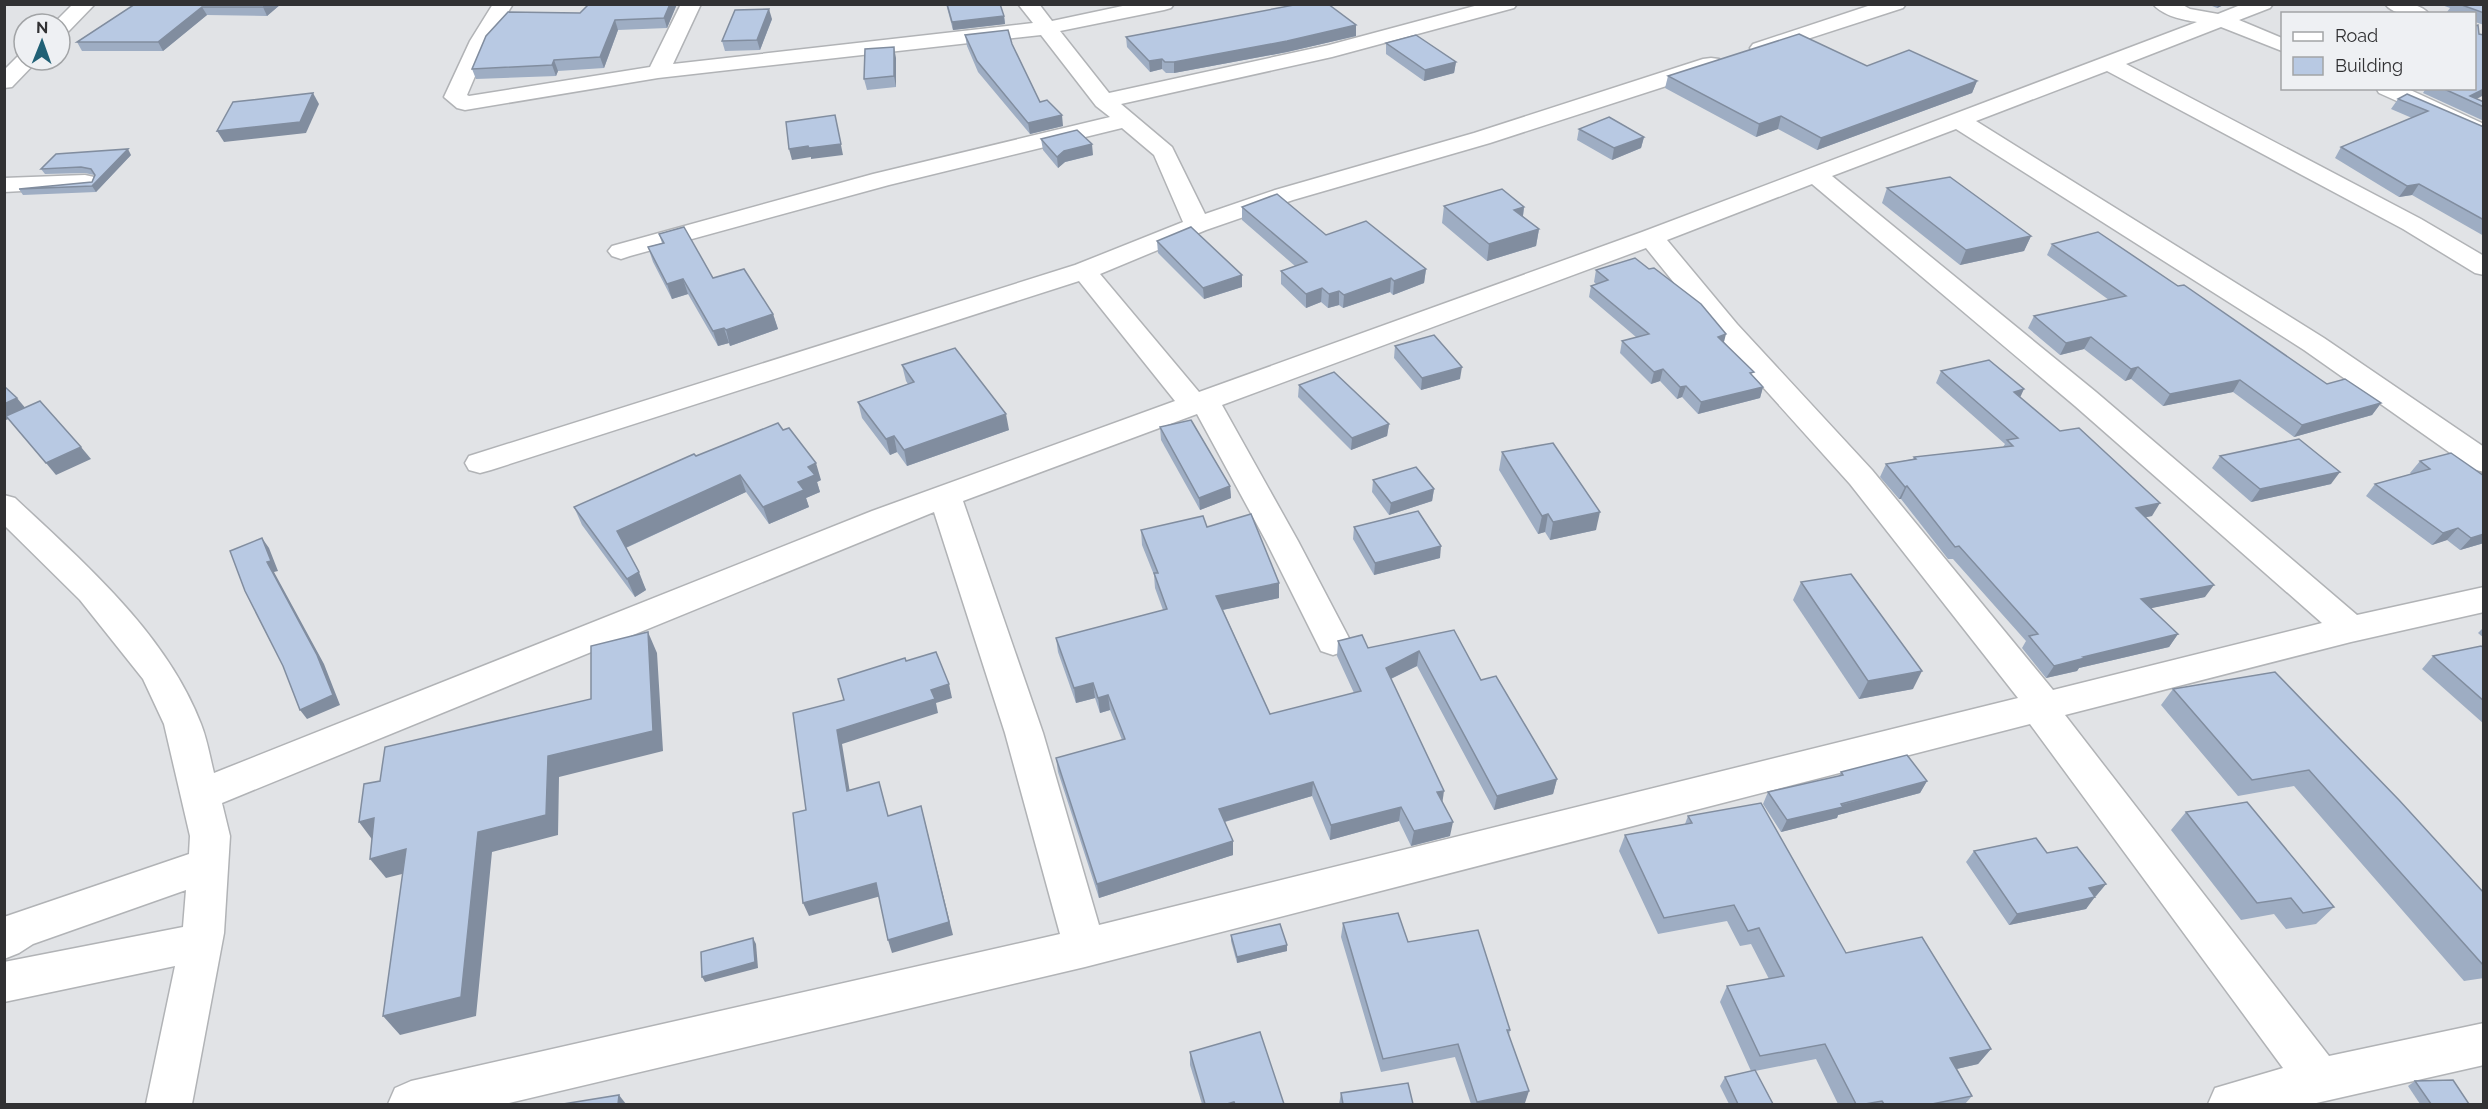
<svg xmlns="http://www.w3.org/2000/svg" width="2488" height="1109" viewBox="0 0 2488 1109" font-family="Raleway,sans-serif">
	<rect width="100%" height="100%" fill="#e1e3e6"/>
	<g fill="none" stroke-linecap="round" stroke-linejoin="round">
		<defs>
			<g id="minor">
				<polygon points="73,4 95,4 67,33 60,35 60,24 53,24"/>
				<path d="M493 4H513L490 41 467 95 469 96 650 67 681 4H701L673 64 1033 23 1018 4H1039L1052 21 1132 4H1174L1171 8 1164 10 1060 31 1109 93 1329 45 1482 4H1517L1514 8 1332 57 1121 104 1172 147 1205 214 1275 190 1474 133 1703 59 1711 58 1719 59 1722 64 1719 69 1490 143 1293 200 1206 230 1100 274 1199 392 1642 232 2197 22C2183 20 2163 16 2153 4H2181L2190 9 2218 14 2243 4H2273L2270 8 2239 20 2282 38V51L2221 27 2126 64 2421 219 2484 256V275L2475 273 2403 229 2107 71 1976 121 2324 338 2484 447V472L2473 469 2304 350 1956 129 1832 176 2096 392 2357 615 2484 587V612L2351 642 2065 715 2329 1056 2484 1023V1065L2312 1104H2208L2215 1088 2283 1068 2030 724 1085 967 505 1104H388L395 1088 411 1081 1060 934 1005 733 934 512 222 803 230 836 224 933 192 1104H146L175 966 4 1002V962L183 927 186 890 33 944 19 953 4 959V917L189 854 190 836 164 724 143 679 80 600 4 525V495L15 498C84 563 166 633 201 724 207 739 210 757 214 773L872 511 1175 401 1079 281 491 470 480 473 469 470 465 463 469 456 1075 265 1183 222 1154 155 1122 128 889 185 630 256 621 259 612 256 608 251 612 246 873 174 1110 117 1096 106 1041 35 658 78 465 110 457 108 444 97 470 41ZM1812 184 2075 406 2322 623 2053 690 1872 470 1737 324 1667 240ZM1646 248 1717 336 1850 484 2018 698 1099 925 1043 733 963 501 1197 414 1266 541 1321 651 1333 655 1345 651 1351 642 1298 541 1222 405Z"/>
				<polygon points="1874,4 1906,4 1903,8 1767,52 1760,54 1753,52 1750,48 1753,44"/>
				<path d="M2385 4C2400 4 2419 1 2429 14 2414 14 2395 17 2385 4Z"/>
				<polygon points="24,54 24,60 38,60 12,87 4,88 4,70 19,55"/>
				<polygon points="2376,88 2406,88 2484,124 2484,140 2379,93"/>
				<polygon points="85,175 94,177 97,182 94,187 4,192 4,178"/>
			</g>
		</defs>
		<use href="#minor" stroke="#b1b3b6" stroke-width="3"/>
		<use href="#minor" fill="#fff" fill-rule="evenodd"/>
	</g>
	<g fill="#9eadc3">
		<polygon points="135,4 281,4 267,16 207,15 163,51 82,51 77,42"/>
		<polygon points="677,4 667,28 618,30 604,68 558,71 556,76 476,79 472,69 580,13"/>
		<polygon points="946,4 1000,4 1004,16 1005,24 953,30"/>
		<polygon points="2207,4 2226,4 2217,8"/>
		<polygon points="2439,4 2484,4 2484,25 2475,22 2475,14 2450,14 2447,12 2450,8"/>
		<polygon points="772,19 760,50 725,51 722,41"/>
		<polygon points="1356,25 1356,36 1287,52 1174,73 1166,73 1162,69 1150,72 1127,47 1126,37"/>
		<polygon points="2479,34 2477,99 2484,102 2484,121 2423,93 2426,88 2475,88"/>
		<polygon points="965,35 1012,44 1040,102 1063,126 1030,134 978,72 967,46"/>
		<polygon points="1386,43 1456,62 1454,73 1424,81 1386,54"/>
		<polygon points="896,58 896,87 867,90 864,79"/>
		<polygon points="1867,66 1977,81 1972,93 1817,150 1778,129 1756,137 1665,88 1668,76"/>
		<polygon points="2398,99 2484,127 2484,236 2412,195 2399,197 2335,158 2341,147 2412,118 2391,109"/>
		<polygon points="1579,129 1644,137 1641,148 1612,160 1577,140"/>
		<polygon points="1041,139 1093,155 1065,162 1058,168 1043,150"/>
		<polygon points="131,155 96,192 23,195 19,189 92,182 94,175 85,173 45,174 41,169"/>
		<polygon points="1887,188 2031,236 2024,251 1960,265 1882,203"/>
		<polygon points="1444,206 1524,207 1523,216 1539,229 1536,246 1487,261 1442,223"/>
		<polygon points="1242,207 1426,269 1424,283 1393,295 1390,292 1343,308 1339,305 1328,308 1321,302 1306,308 1281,284 1281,271 1295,266 1242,220"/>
		<polygon points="659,234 713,278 773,314 778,329 730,346 729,343 718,346 688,294 672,299 653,262 648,247 662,243"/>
		<polygon points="1157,241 1242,287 1204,299 1158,253"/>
		<polygon points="2052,244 2178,286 2327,384 2381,403 2372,415 2294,437 2233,392 2163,406 2131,379 2125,381 2084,349 2060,355 2028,328 2034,316 2109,300 2047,255"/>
		<polygon points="1596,270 1724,342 1753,376 1763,387 1760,398 1698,414 1682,397 1677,399 1660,381 1651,384 1620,353 1622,341 1636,337 1589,297 1591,286 1596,284 1594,282"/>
		<polygon points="1395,346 1460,379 1421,390 1394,358"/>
		<polygon points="902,365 1009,430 907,466 897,452 890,455 862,418 858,402 908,384 906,381"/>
		<polygon points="1941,371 2020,398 2152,516 2145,517 2205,597 2151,608 2178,634 2169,647 2079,668 2077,671 2046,678 2022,648 2026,641 1953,559 1948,559 1901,499 1899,499 1880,477 1886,464 1913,459 1914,457 2003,447 2005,444 1936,383"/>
		<polygon points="1299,385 1389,424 1387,436 1351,450 1298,397"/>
		<polygon points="1160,427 1230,486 1231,498 1200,510 1161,440"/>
		<polygon points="1502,452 1596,530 1550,540 1545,532 1538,534 1499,470"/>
		<polygon points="696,456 821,480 817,482 820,492 806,498 809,507 769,524 746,492 626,548 646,590 635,597 582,525 574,507"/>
		<polygon points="2220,456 2331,484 2251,502 2212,468"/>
		<polygon points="2420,461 2484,476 2484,543 2460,550 2447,540 2432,545 2366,496 2375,484 2411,474 2410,473"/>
		<polygon points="1373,480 1434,489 1432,501 1389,515 1372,492"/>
		<polygon points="1207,527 1279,583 1279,598 1223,610 1270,714 1354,693 1337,656 1338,641 1368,648 1454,630 1481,680 1557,779 1553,794 1494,810 1417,666 1391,679 1442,802 1450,836 1411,846 1399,821 1330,840 1312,796 1225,822 1233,855 1099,898 1058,772 1056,758 1122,740 1110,710 1100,713 1095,698 1076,703 1058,652 1056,638 1163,610 1155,588 1154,575 1142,545 1141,530"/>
		<polygon points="1354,527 1440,558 1374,575 1353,539"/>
		<polygon points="1801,582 1913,689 1859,699 1793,600"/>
		<polygon points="2484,627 2484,638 2478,633"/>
		<polygon points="2484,648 2484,724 2422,669 2433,656"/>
		<polygon points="2275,672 2484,893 2484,978 2464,981 2294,786 2238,796 2161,705 2173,689"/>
		<polygon points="1841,772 1927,781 1920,793 1838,815 1837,818 1781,832 1763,804 1768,792 1839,776"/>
		<polygon points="2186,812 2334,907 2316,924 2286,929 2274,914 2241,920 2171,830"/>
		<polygon points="1688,816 1846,953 1991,1049 1978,1064 1957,1069 1972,1096 1965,1104 1838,1104 1816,1059 1755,1071 1773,1104 1729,1104 1720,1086 1725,1077 1751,1071 1720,1002 1727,986 1769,979 1751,944 1740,946 1727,921 1658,934 1619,851 1625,835 1685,824"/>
		<polygon points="1974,851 2106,884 2096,896 2094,896 2086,909 2009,925 1966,862"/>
		<polygon points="1343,923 1408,942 1510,1030 1509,1035 1525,1103 1519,1104 1471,1104 1455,1057 1381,1072 1341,937"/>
		<polygon points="1231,935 1287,945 1287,951 1237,963 1231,941"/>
		<polygon points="1190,1052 1284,1104 1202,1104 1190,1065"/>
		<polygon points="2415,1081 2469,1104 2420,1104 2408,1086"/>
		<polygon points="1341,1093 1413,1104 1339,1104"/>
	</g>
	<g fill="#818d9f">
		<polygon points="267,4 281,4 267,16 263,7"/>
		<polygon points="670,4 677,4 667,28 664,18"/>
		<polygon points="2219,4 2226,4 2217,8"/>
		<polygon points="202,7 207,15 163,51 158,42"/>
		<polygon points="769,9 772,19 760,50 757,40"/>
		<polygon points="1004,16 1005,24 953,30 952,22"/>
		<polygon points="615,20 618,30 604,68 600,57"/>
		<polygon points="1356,25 1356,36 1287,52 1174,73 1174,62"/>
		<polygon points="894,47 896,58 896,87 894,76"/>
		<polygon points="1162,59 1162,69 1150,72 1149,61"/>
		<polygon points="554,60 558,71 556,76 552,65"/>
		<polygon points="1456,62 1454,73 1424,81 1425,70"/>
		<polygon points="1977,81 1972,93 1817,150 1821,138"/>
		<polygon points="2484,89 2484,95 2471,102 2470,96"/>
		<polygon points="313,93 319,104 306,133 224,142 217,131"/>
		<polygon points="835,115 843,155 811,159 811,157 792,160 789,149"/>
		<polygon points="1062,115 1063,126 1030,134 1028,123"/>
		<polygon points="1781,116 1778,129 1756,137 1759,124"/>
		<polygon points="1644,137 1641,148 1612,160 1614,148"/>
		<polygon points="1092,144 1093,155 1065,162 1058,168 1057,157 1064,151"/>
		<polygon points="128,149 131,155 96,192 92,186"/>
		<polygon points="2419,184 2412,195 2399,197 2407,186"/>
		<polygon points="1524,207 1522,223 1514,210"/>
		<polygon points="1539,229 1536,246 1487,261 1489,244"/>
		<polygon points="2031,236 2024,251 1960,265 1966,250"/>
		<polygon points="1426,269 1424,283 1393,295 1394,281"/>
		<polygon points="1242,275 1242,287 1204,299 1203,288"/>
		<polygon points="1391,278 1390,292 1343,308 1344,295"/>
		<polygon points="683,279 688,294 672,299 667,284"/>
		<polygon points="1322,288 1321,302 1306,308 1306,294"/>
		<polygon points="1339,291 1339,305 1328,308 1329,294"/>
		<polygon points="773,314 778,329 730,346 726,330"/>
		<polygon points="724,328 729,343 718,346 713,331"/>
		<polygon points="1726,334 1723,346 1718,337"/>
		<polygon points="2091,337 2084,349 2060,355 2066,343"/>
		<polygon points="1462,367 1460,379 1421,390 1422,378"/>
		<polygon points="2138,367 2131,379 2125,381 2131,369"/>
		<polygon points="1663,369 1660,381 1651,384 1654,372"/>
		<polygon points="2240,380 2233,392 2163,406 2170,394"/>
		<polygon points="1686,386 1682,397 1677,399 1680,387"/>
		<polygon points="1763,387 1760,398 1698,414 1701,402"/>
		<polygon points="2024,389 2018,402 2014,392"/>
		<polygon points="17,398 27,410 4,421 4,404"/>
		<polygon points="2381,403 2372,415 2294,437 2302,425"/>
		<polygon points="1006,414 1009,430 907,466 904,450"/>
		<polygon points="1389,424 1387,436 1351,450 1352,438"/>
		<polygon points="894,436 897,452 890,455 886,439"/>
		<polygon points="81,447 91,459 56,475 46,463"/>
		<polygon points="816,463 821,480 817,482 820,492 806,498 809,507 769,524 763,507 798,482 808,467"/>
		<polygon points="2340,472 2331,484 2251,502 2260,489"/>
		<polygon points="740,475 746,492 625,548 617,531"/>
		<polygon points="1230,486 1231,498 1200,510 1199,498"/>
		<polygon points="1907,486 1901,499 1899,499 1905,487"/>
		<polygon points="1434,489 1432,501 1389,515 1391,503"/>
		<polygon points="2160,503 2152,516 2128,521 2136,508"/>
		<polygon points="1600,512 1596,530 1550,540 1553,522"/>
		<polygon points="1548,514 1545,532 1538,534 1542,516"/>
		<polygon points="2458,528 2447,540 2432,545 2443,533"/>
		<polygon points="2484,534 2484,543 2460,550 2471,538"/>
		<polygon points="262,538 269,548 278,571 274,572 324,664 340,705 307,719 300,710"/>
		<polygon points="1441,546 1440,558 1374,575 1375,563"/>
		<polygon points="639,572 646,590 635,597 627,579"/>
		<polygon points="1279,583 1279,598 1217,611 1216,596"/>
		<polygon points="2214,585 2205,597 2133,612 2141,599"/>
		<polygon points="648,632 657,653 663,751 559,777 558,835 492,852 476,1016 400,1035 383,1016 478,832 548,756"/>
		<polygon points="2178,634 2169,647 2079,668 2077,671 2046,678 2054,666 2083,657"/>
		<polygon points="1419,651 1417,666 1384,682 1386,668"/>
		<polygon points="1922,671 1913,689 1859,699 1868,681"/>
		<polygon points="1093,683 1095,698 1076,703 1074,688"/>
		<polygon points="949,684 952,698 936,703 938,713 842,744 852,805 847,791 837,730 931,690"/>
		<polygon points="1108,695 1110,710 1100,713 1098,698"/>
		<polygon points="1557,779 1553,794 1494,810 1497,796"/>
		<polygon points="1927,781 1920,793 1838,815 1837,818 1781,832 1787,820"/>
		<polygon points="1313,782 1312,796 1220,823 1219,809"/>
		<polygon points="1444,791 1442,805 1437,792"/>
		<polygon points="921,806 953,935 892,953 888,940"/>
		<polygon points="1401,807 1399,821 1330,840 1331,825"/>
		<polygon points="374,818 374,842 359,822"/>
		<polygon points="1453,822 1450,836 1411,846 1414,831"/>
		<polygon points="1233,841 1233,855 1099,898 1097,884"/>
		<polygon points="406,849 422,869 386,878 370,859"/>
		<polygon points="876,883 881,896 809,916 803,903"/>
		<polygon points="2106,884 2096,896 2079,900 2089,888"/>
		<polygon points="2095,897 2086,909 2009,925 2017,914"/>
		<polygon points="753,938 756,944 758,968 705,982 702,977"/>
		<polygon points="1287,945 1287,951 1237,963 1237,957"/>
		<polygon points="1991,1049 1978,1064 1939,1073 1950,1058"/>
		<polygon points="1529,1091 1525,1103 1519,1104 1476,1104 1477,1102"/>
		<polygon points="619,1095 626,1104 618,1104"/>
	</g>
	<g fill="#b8c9e3" stroke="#818d9f" stroke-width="1.5">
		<polygon points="135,4 267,4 263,7 202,7 158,42 77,42"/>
		<polygon points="589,4 670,4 664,18 615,20 600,57 554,60 552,65 472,69 486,36 508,12 580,13"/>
		<polygon points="947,4 1000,4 1004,16 952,22"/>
		<polygon points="1299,4 1328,4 1356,25 1287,41 1174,62 1165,62 1162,59 1149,61 1126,37"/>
		<polygon points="2459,4 2484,4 2484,13"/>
		<polygon points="769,9 757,40 722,41 735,10"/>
		<polygon points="2478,25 2479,34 2484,35 2484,89 2470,96 2484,102 2484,107 2442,88 2475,88 2475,26"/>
		<polygon points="1008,30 1012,44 1040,102 1047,100 1062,115 1028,123 977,61 965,35"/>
		<polygon points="1799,34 1867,66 1909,50 1977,81 1821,138 1781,116 1759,124 1668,76"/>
		<polygon points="1416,35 1456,62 1425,70 1386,43"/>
		<polygon points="894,47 894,76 864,79 865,49"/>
		<polygon points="313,93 300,122 217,131 233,102"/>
		<polygon points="2407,94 2484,127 2484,220 2419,184 2407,186 2341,147 2428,111 2398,99"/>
		<polygon points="835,115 841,144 809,148 808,146 789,149 786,122"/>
		<polygon points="1609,117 1644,137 1614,148 1579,129"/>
		<polygon points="1077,130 1092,144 1064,151 1057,157 1041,139"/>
		<polygon points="128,149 92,186 19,189 92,182 95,175 91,169 81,167 41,169 56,154"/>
		<polygon points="1950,177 2031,236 1966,250 1887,188"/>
		<polygon points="1502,189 1524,207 1514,210 1539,229 1489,244 1444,206"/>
		<polygon points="1277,194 1326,235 1366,221 1426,269 1394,281 1391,278 1344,295 1339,291 1329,294 1322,288 1306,294 1281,271 1307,262 1242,207"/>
		<polygon points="684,227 713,278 744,269 773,314 726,330 724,328 713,331 683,279 667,284 648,247 664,243 659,234"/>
		<polygon points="1191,227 1242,275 1203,288 1157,241"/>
		<polygon points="2098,232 2178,286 2184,285 2327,384 2345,379 2381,403 2302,425 2240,380 2170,394 2138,367 2131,369 2091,337 2066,343 2034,316 2126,296 2052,244"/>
		<polygon points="1635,258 1649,269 1654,268 1701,304 1726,334 1718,337 1754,372 1750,373 1763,387 1701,402 1686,386 1680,387 1663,369 1654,372 1622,341 1649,334 1591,286 1608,280 1596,270"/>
		<polygon points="1434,335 1462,367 1422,378 1395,346"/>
		<polygon points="955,348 1006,414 904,450 894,436 886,439 858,402 914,382 902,365"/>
		<polygon points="1989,360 2024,389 2014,392 2060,431 2079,428 2160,503 2136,508 2214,585 2141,599 2178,634 2083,657 2085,658 2054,666 2029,636 2038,634 1959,546 1955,547 1907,486 1905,487 1886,464 1916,459 1914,457 2013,446 2007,440 2018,438 1941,371"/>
		<polygon points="1334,372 1389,424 1352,438 1299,385"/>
		<polygon points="4,386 17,398 4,404"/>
		<polygon points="40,401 81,447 46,463 6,416"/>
		<polygon points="1191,420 1230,486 1199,498 1160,427"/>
		<polygon points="778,423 783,430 789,428 816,463 808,467 815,475 798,482 804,490 763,507 740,475 617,531 639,572 627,579 574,507 694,454 696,456"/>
		<polygon points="2299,439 2340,472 2260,489 2220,456"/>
		<polygon points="1553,443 1600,512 1553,522 1548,514 1542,516 1502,452"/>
		<polygon points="2451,453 2484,476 2484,534 2471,538 2458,528 2443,533 2375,484 2430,469 2420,461"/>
		<polygon points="1416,467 1434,489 1391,503 1373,480"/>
		<polygon points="1418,511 1441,546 1375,563 1354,527"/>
		<polygon points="1251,514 1279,583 1216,596 1270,714 1361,691 1338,641 1362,635 1368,648 1454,630 1481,680 1496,676 1557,779 1497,796 1419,651 1386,668 1444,791 1437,792 1453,822 1414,831 1401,807 1331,825 1313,782 1219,809 1233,841 1097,884 1056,758 1125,739 1108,695 1098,698 1093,683 1074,688 1056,638 1167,609 1154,573 1158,573 1141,530 1203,516 1207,527"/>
		<polygon points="262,538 271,561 267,562 317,655 333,695 300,710 283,666 245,591 230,551"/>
		<polygon points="1851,574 1922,671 1868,681 1801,582"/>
		<polygon points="648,632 653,731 548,756 546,815 478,832 461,997 383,1016 406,849 370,859 374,818 359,822 364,784 380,781 385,747 591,699 591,646"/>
		<polygon points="2481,646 2484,648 2484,701 2433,656"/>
		<polygon points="936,652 949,684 931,690 935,699 837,730 847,791 879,782 888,816 921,806 949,922 888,940 876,883 803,903 793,813 806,810 793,713 844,700 838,679 905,658 906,661"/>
		<polygon points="2275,672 2399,800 2484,893 2484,966 2309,770 2252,780 2173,689"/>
		<polygon points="1907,755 1927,781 1841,804 1843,807 1787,820 1768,792 1843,775 1841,772"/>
		<polygon points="2247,802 2334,907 2303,913 2291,898 2257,903 2186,812"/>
		<polygon points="1761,803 1846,953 1922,937 1991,1049 1950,1058 1972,1096 1932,1104 1884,1104 1882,1101 1865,1104 1856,1104 1825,1044 1760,1056 1727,986 1784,976 1759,928 1748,931 1734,905 1664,918 1625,835 1692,823 1688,816"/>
		<polygon points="2036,838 2047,853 2077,847 2106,884 2089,888 2095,897 2017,914 1974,851"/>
		<polygon points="1398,913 1408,942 1478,930 1510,1030 1507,1030 1529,1091 1477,1102 1458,1044 1383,1059 1343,923"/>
		<polygon points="1280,924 1287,945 1237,957 1231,935"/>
		<polygon points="753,938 755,962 702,977 701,952"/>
		<polygon points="1260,1032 1284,1104 1235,1104 1234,1102 1227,1104 1205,1104 1190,1052"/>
		<polygon points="1755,1070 1773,1104 1738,1104 1725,1077"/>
		<polygon points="2453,1080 2469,1104 2431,1104 2415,1081"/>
		<polygon points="1408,1083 1413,1104 1343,1104 1341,1093"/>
		<polygon points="619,1095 618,1104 563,1104"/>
	</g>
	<rect width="2488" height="1109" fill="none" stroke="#313133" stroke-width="12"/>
	<rect x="2281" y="12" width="195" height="78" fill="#eef0f3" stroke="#a2a4a6" stroke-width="1.5"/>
	<rect x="2293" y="32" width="30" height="9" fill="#ffffff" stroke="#a2a4a6" stroke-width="1.5"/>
	<text x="2335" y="42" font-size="18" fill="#313133">Road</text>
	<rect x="2293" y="57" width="30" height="18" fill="#b8c9e3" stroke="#a2a4a6" stroke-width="1.5"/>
	<text x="2335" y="72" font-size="18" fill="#313133">Building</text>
	<g transform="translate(42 42) rotate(1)"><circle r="28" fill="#eef0f3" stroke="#a2a4a6" stroke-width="1.5"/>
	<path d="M0-4.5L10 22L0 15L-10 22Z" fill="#206075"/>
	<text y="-9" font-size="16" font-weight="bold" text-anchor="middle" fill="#313133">N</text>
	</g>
</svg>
